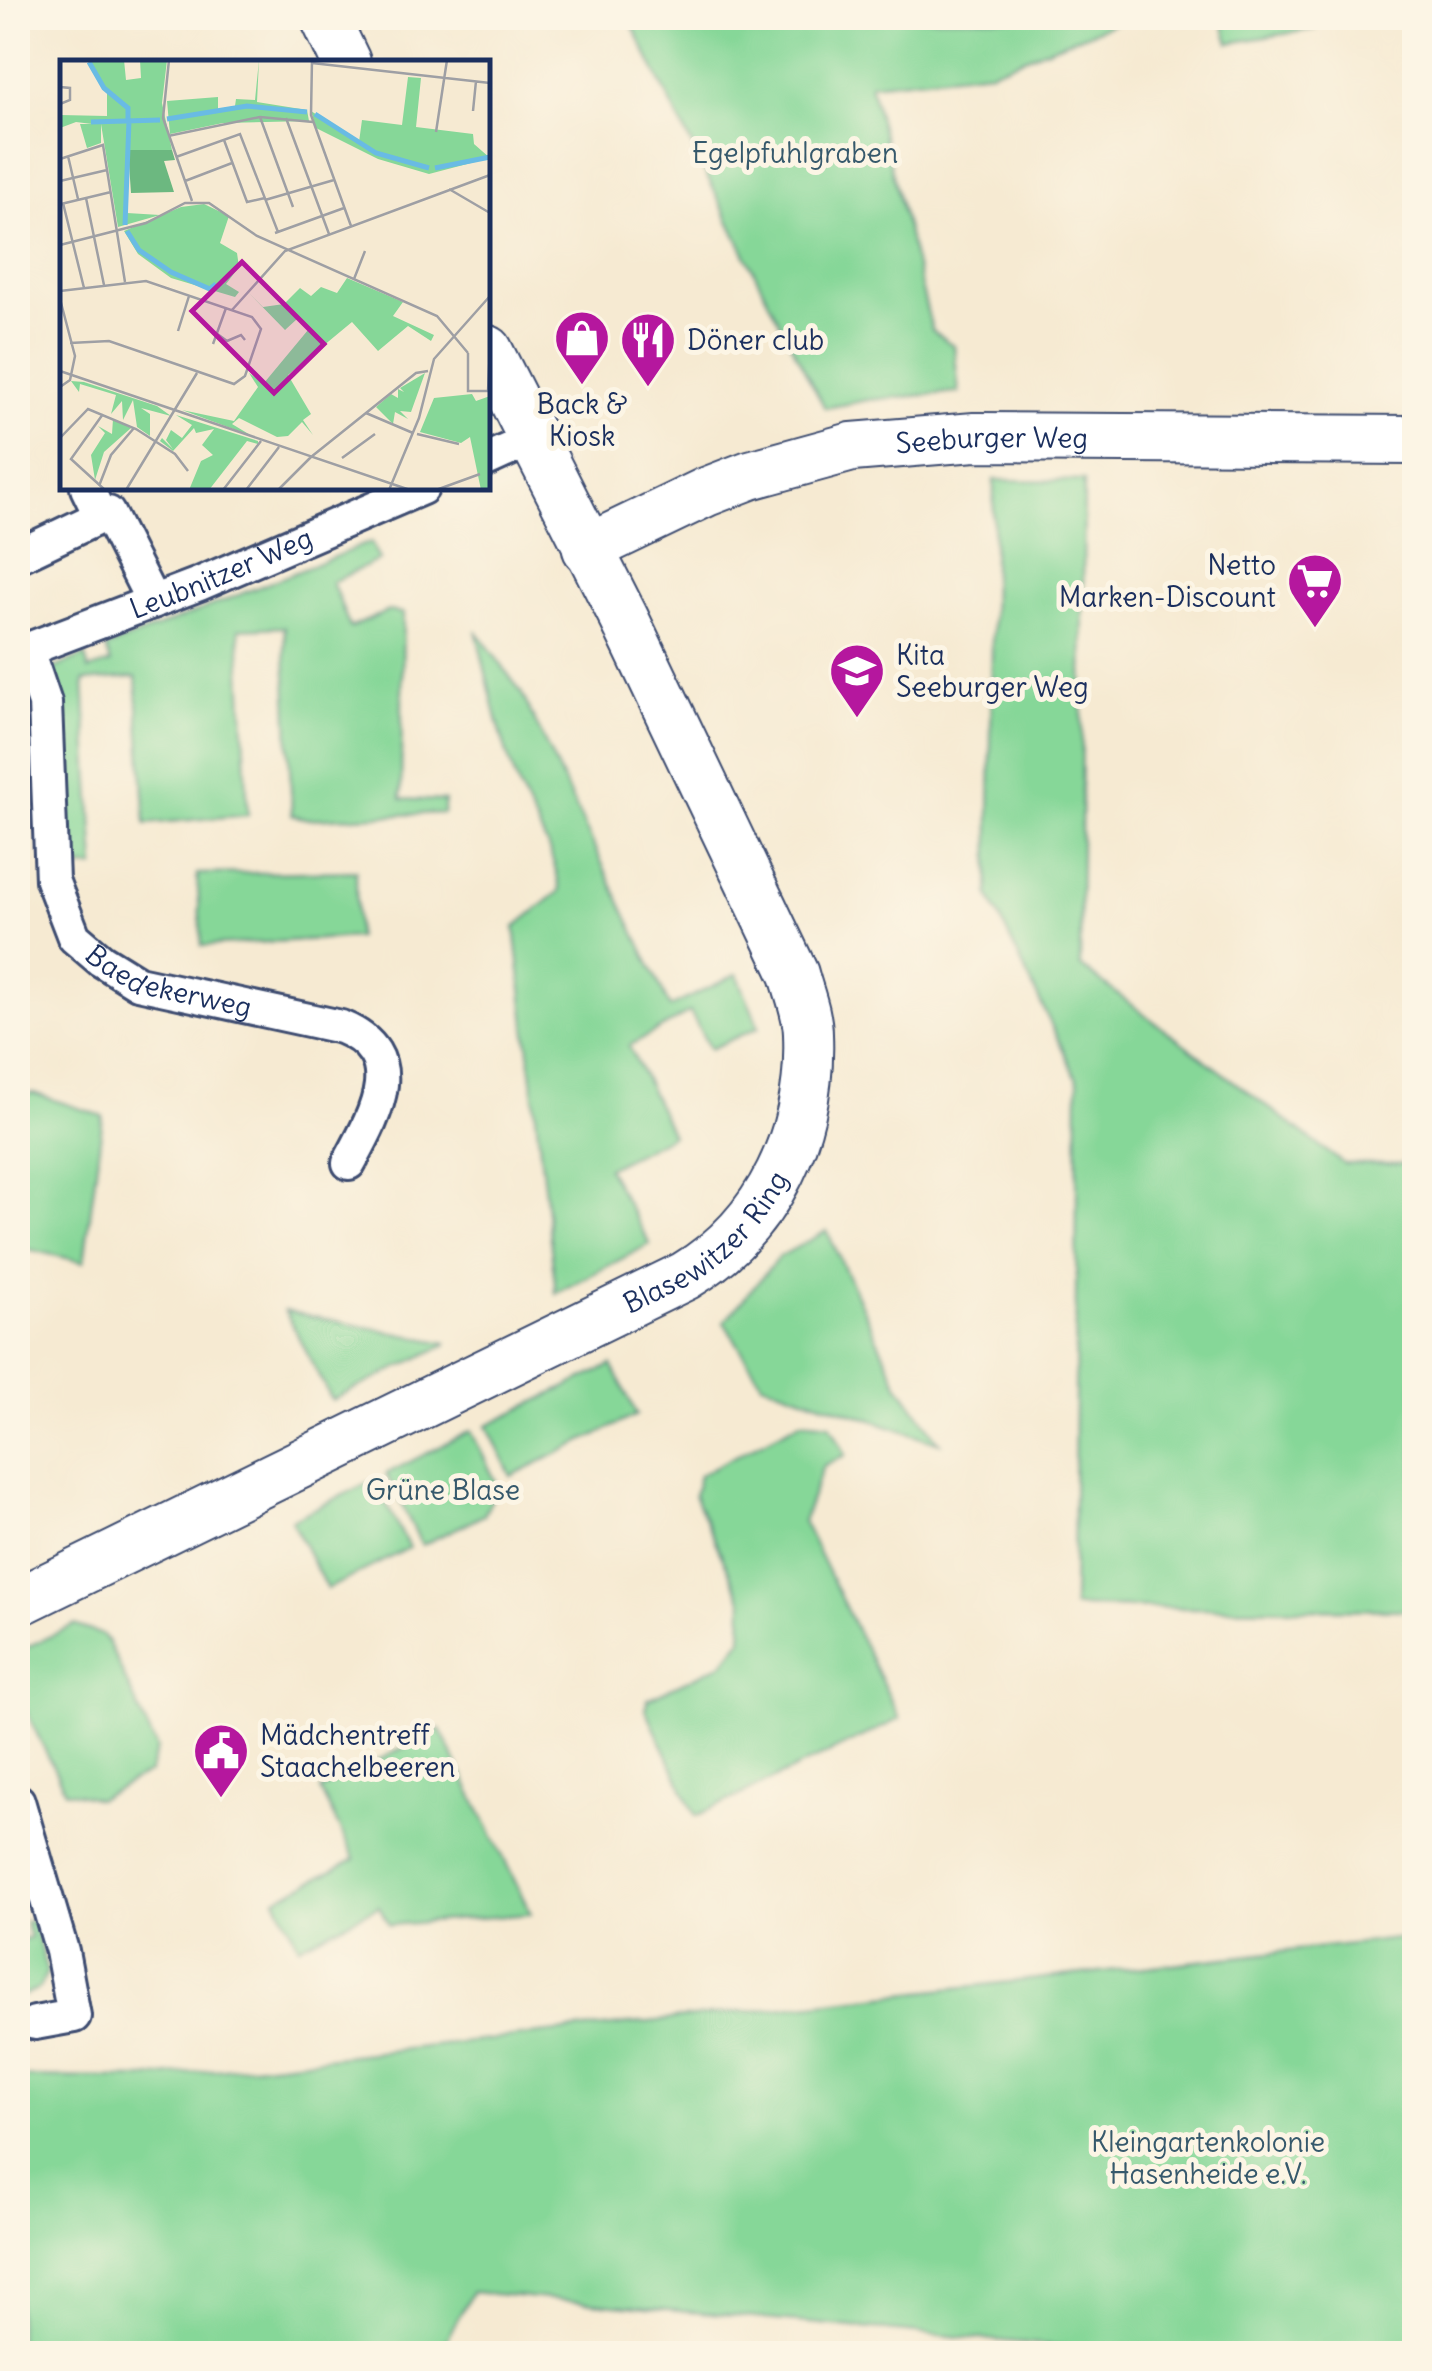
<svg xmlns="http://www.w3.org/2000/svg" width="1432" height="2371" viewBox="0 0 1432 2371" font-family="Delius,sans-serif">
	<style>
		.green { fill: #86d798; stroke: #50837b; stroke-width: 2.5 }
		.lines { fill: none; stroke-linecap: round; stroke-linejoin: round }
		.street-casing { stroke: #3c4b6f; stroke-width: 38 }
		.secondary-casing { stroke: #3c4b6f; stroke-width: 52 }
		.street { stroke: #fff; stroke-width: 32 }
		.secondary { stroke: #fff; stroke-width: 48 }
		.labels { text-anchor: middle; dominant-baseline: central; stroke-width: 10; stroke-linejoin: round; paint-order: stroke }
		.park-label { font-size: 28px; fill: #36596c; stroke: #fcf5e5 }
		.poi-label { font-size: 28px; fill: #1b2f5e; stroke: #fcf5e5; text-anchor: start }
		.street-label { font-size: 28px; fill: #1b2f5e; stroke: #fcf5e5 }
		.inset-river { fill: none; stroke: #69bbe4; stroke-width: 5 }
		.inset-road { fill: none; stroke: #9e9fa4; stroke-width: 2.5 }
		.view { fill: #b5179e; fill-opacity: 0.15; stroke: #b5179e; stroke-width: 5 }
		.inset-edge { fill: none; stroke: #1b2f5e; stroke-width: 5 }
	</style>
	<rect width="100%" height="100%" fill="#fcf5e5"/>
	<filter id="ink" filterUnits="userSpaceOnUse"><feTurbulence type="fractalNoise" baseFrequency=".01" numOctaves="2"/><feDisplacementMap in="SourceGraphic" scale="20" xChannelSelector="R" yChannelSelector="G"/><feConvolveMatrix kernelMatrix="1 2 1 2 8 2 1 2 1" color-interpolation-filters="sRGB"/></filter>
	<filter id="wash" filterUnits="userSpaceOnUse"><feTurbulence type="fractalNoise" baseFrequency=".0048" numOctaves="4" result="noise"/><feDisplacementMap in="SourceGraphic" scale="40" xChannelSelector="R" yChannelSelector="G"/><feGaussianBlur stdDeviation="2.25" result="paint"/><feColorMatrix in="noise" values="0 0 0 0 0 0 0 0 0 0 0 0 0 0 0 0 0 1.4 0 .05"/><feComposite in="paint" operator="in"/></filter>
	<g filter="url(#wash)">
		<rect width="100%" height="100%" fill="#f6ead2"/>
		<g class="green">
			<polygon points="629,18 1127,18 991,71 870,84 932,330 954,346 959,392 868,400 825,408 782,328"/>
			<polygon points="1221,18 1313,18 1315,29 1229,43"/>
			<polygon points="994,480 1084,481 1080,966 1344,1164 1411,1164 1411,1217 1414,1218 1414,2353 1135,2353 472,2292 439,2353 18,2353 18,2077 144,2078 1406,1938 1408,1610 1073,1607 1078,1081 989,895"/>
			<polygon points="371,542 379,560 332,582 350,628 388,611 403,613 401,799 445,801 443,813 308,819 292,815 284,627 239,629 248,815 146,824 136,677 84,681 95,867 67,868 48,671 86,655 88,670 111,663 106,648"/>
			<path d="M 476,630 L 521,692 L 670,1007 L 737,974 L 759,1027 L 710,1049 L 690,1012 L 629,1046 L 672,1135 L 607,1168 L 650,1244 L 556,1293 L 515,927 L 560,891 C 553,844 533,823 517,782 C 498,733 488,681 476,630 Z"/>
			<polygon points="356,871 357,937 202,946 197,874"/>
			<polygon points="33,1093 103,1116 84,1262 18,1247 18,1096"/>
			<polygon points="827,1231 898,1384 940,1443 762,1383 724,1322 779,1257"/>
			<polygon points="285,1311 446,1343 445,1345 332,1400"/>
			<polygon points="612,1365 637,1415 511,1476 487,1425"/>
			<polygon points="802,1421 830,1424 846,1455 823,1466 803,1521 900,1719 696,1816 645,1708 648,1699 722,1664 742,1639 743,1602 694,1495 699,1475"/>
			<polygon points="471,1431 498,1486 484,1515 422,1545 386,1474"/>
			<polygon points="374,1480 409,1548 327,1589 291,1520"/>
			<polygon points="74,1625 103,1635 108,1642 157,1749 149,1773 98,1799 65,1791 18,1695 20,1650"/>
			<polygon points="440,1729 531,1914 389,1925 379,1906 299,1946 276,1899 355,1859 320,1790"/>
			<polygon points="33,1920 47,1972 39,1988 20,1997 18,1983 23,1981 18,1981 18,1923 23,1941 30,1938 25,1922"/>
		</g>
	</g>
	<g filter="url(#ink)">
		<g class="lines">
			<g class="street-casing">
				<g id="street">
					<polyline points="488,459 532,439"/>
					<polyline points="87,488 101,517"/>
					<polyline points="18,556 108,513 153,602"/>
					<path id="s1" d="M 27,650 L 45,703 L 52,880 L 74,937 L 101,960 L 138,983 L 341,1027 C 410,1055 375,1115 349,1163"/>
					<path id="s2" d="M 18,653 L 199,584 L 422,488"/>
					<polyline points="18,1801 62,1951 74,2016 35,2023"/>
				</g>
			</g>
			<g class="secondary-casing">
				<g id="secondary">
					<polyline points="325,18 346,62"/>
					<path id="s3" d="M 587,549 L 706,492 L 750,475 L 852,447 L 975,437 L 1414,440"/>
					<path id="s4" d="M 18,1602 L 685,1276 C 770,1225 812,1132 808,1034 C 808,1015 799,993 794,974 L 624,618 L 488,350"/>
				</g>
			</g>
			<use href="#street" class="street"/>
			<use href="#secondary" class="secondary"/>
		</g>
	</g>
	<defs>
		<g id="shop-pin" transform="scale(2.875)"><path d="M0 17L-7.5 6A9.5 9.5 0 1 1 7.5 6Z" fill="#b5179e" stroke="#fcf5e5"/><path d="M-5-2.5h2.3a2.7 3.5 0 0 1 5.4 0H5L5.5 6h-11ZM-1.5-2.5h3a1.5 2.3 0 0 0-3 0Z" fill="#fff"/></g>
		<g id="restaurant-pin" transform="scale(2.875)"><path d="M0 17L-7.5 6A9.5 9.5 0 1 1 7.5 6Z" fill="#b5179e" stroke="#fcf5e5"/><path d="M-5-6h1v4h1v-4h1v4h1v-4h1v5L-1.5 .5V6h-2V.5L-5-1ZM5-6V6H3V1.5H1.5Q1.5-4 5-6Z" fill="#fff"/></g>
		<g id="supermarket-pin" transform="scale(2.875)"><path d="M0 17L-7.5 6A9.5 9.5 0 1 1 7.5 6Z" fill="#b5179e" stroke="#fcf5e5"/><path d="M-6-5.5h2.5l.6 2H6L4.5 2H-2.5L-4.4-4H-6ZM-1.5 3.2a1.3 1.3 0 1 0 .1 0ZM3 3.2a1.3 1.3 0 1 0 .1 0Z" fill="#fff"/></g>
		<g id="school-pin" transform="scale(2.875)"><path d="M0 17L-7.5 6A9.5 9.5 0 1 1 7.5 6Z" fill="#b5179e" stroke="#fcf5e5"/><path d="M0-5L7-2L0 1L-7-2ZM-4 1L0 2.5L4 1V4Q0 6-4 4Z" fill="#fff"/></g>
		<g id="civic-pin" transform="scale(2.875)"><path d="M0 17L-7.5 6A9.5 9.5 0 1 1 7.5 6Z" fill="#b5179e" stroke="#fcf5e5"/><path d="M-.6-6.5H3V-4.5H.6V-3L4-1V1h2V6H-6V1h2V-1L-.6-3ZM-1.2 2.5V6h2.4V2.5Z" fill="#fff"/></g>
	</defs>
	<g fill-rule="evenodd">
		<use href="#shop-pin" x="582" y="338"/>
		<use href="#restaurant-pin" x="648" y="340"/>
		<use href="#supermarket-pin" x="1315" y="581"/>
		<use href="#school-pin" x="857" y="671"/>
		<use href="#civic-pin" x="221" y="1751"/>
	</g>
	<g class="labels">
		<g class="park-label">
			<text x="795" y="153">Egelpfuhlgraben</text>
			<text x="443" y="1490">Grüne Blase</text>
			<text x="1208" y="2142">Kleingartenkolonie<tspan x="1208" dy="32">Hasenheide e.V.</tspan></text>
		</g>
		<g class="poi-label">
			<text x="687" y="340">Döner club</text>
			<text x="582" y="404" text-anchor="middle">Back &amp;<tspan x="582" dy="32">Kiosk</tspan></text>
			<text x="1276" y="565" text-anchor="end">Netto<tspan x="1276" dy="32">Marken-Discount</tspan></text>
			<text x="896" y="655">Kita<tspan x="896" dy="32">Seeburger Weg</tspan></text>
			<text x="260" y="1735">Mädchentreff<tspan x="260" dy="32">Staachelbeeren</tspan></text>
		</g>
		<g class="street-label">
			<text stroke="none"><textPath href="#s3" startOffset="425">Seeburger Weg</textPath></text>
			<text stroke="none"><textPath href="#s2" startOffset="218">Leubnitzer Weg</textPath></text>
			<text stroke="none"><textPath href="#s1" startOffset="402">Baedekerweg</textPath></text>
			<text stroke="none"><textPath href="#s4" startOffset="780">Blasewitzer Ring</textPath></text>
		</g>
	</g>
	<g transform="translate(60 60)">
		<rect width="430" height="430" fill="#f6ead2"/>
		<path d="M 64,0 L 66,20 L 81,18 L 80,0 L 107,0 L 102,43 L 112,90 L 68,91 L 67,153 L 100,155 L 58,167 L 41,64 L 41,83 L 27,88 L 20,64 L 32,64 L 16,62 L 0,68 L 0,55 L 47,56 L 47,33 L 28,1 ZM 199,0 L 197,42 L 247,50 L 249,61 L 163,63 L 110,74 L 107,41 L 158,37 L 158,49 L 175,46 L 176,39 L 195,40 ZM 348,17 L 361,18 L 356,67 L 413,74 L 414,84 L 430,98 L 369,114 L 318,99 L 256,68 L 251,51 L 299,82 L 302,60 L 342,65 ZM 144,144 L 169,156 L 160,183 L 177,193 L 179,207 L 166,224 L 179,232 L 175,237 L 111,218 L 78,194 L 64,171 L 121,147 ZM 287,218 L 343,242 L 333,256 L 374,275 L 371,281 L 348,266 L 318,291 L 292,262 L 228,315 L 251,354 L 243,360 L 253,375 L 242,362 L 228,376 L 217,377 L 179,358 L 172,364 L 192,376 L 122,350 L 174,361 L 198,327 L 189,313 L 204,323 L 248,270 L 237,259 L 225,270 L 187,231 L 203,247 L 224,244 L 240,228 L 251,236 L 261,227 L 277,233 ZM 365,313 L 351,352 L 340,351 L 348,359 L 335,352 L 333,364 L 316,347 L 331,334 L 338,338 L 338,329 L 344,332 L 340,328 ZM 11,321 L 24,322 L 97,346 L 111,356 L 81,348 L 90,354 L 90,376 L 77,367 L 73,340 L 63,360 L 62,341 L 51,354 L 56,335 L 20,324 L 19,332 ZM 412,334 L 416,341 L 430,336 L 430,430 L 421,430 L 410,377 L 401,383 L 360,372 L 374,338 ZM 116,355 L 198,381 L 198,384 L 187,381 L 149,430 L 129,430 L 141,401 L 153,395 L 142,385 L 154,369 L 136,373 L 134,368 L 113,391 L 100,381 L 102,378 L 113,389 L 106,380 L 111,370 L 122,378 L 132,365 ZM 53,359 L 71,368 L 44,392 L 35,420 L 31,395 L 45,373 L 38,366 L 52,374 Z" fill="#86d798"/>
		<path d="M 68,90 L 112,90 L 115,100 L 104,101 L 114,132 L 71,133 Z" fill="#6cb880"/>
		<path class="inset-river" d="M 29,2 L 44,28 L 68,48 L 68,59M 255,54 L 316,93 L 369,108M 107,59 L 187,46 L 247,52M 31,62 L 100,60M 375,108 L 430,97M 65,165 L 69,61M 67,171 L 79,190 L 111,212 L 150,229 L 156,224"/>
		<path class="inset-road" d="M 109,0 L 103,58 L 132,141M 252,0 L 251,55 L 291,166M 252,3 L 430,23M 0,27 L 10,28 L 10,40 L 0,44M 413,51 L 416,21M 200,57 L 233,147M 226,58 L 269,174M 376,72 L 387,0M 108,76 L 200,57 L 253,62M 164,80 L 187,142 L 205,138M 8,96 L 18,139M 116,97 L 180,74 L 218,172M 0,99 L 43,85 L 65,222M 0,121 L 47,110M 125,121 L 172,103M 389,129 L 430,153M 26,138 L 44,225M 205,140 L 274,120M 3,143 L 24,228M 1,144 L 51,132M 215,173 L 284,148M 0,185 L 86,163 L 125,143 L 149,143 L 197,176 L 377,256 L 408,293M 294,219 L 305,191M 0,231 L 86,221 L 192,257 L 201,269 L 185,316 L 174,324 L 49,281 L 10,283M 0,239 L 15,296 L 10,320 L 0,327M 172,250 L 225,191 L 430,115M 118,271 L 129,236M 156,273 L 167,281 L 181,275 L 185,280M 153,284 L 166,248M 408,293 L 408,331 L 430,331M 0,311 L 350,430M 428,331 L 430,287M 306,353 L 353,373M 43,354 L 11,399 L 45,430M 357,374 L 399,384M 0,378 L 28,349 L 76,369 L 115,394 L 128,411M 251,397 L 356,313 L 368,311M 282,398 L 315,374M 39,426 L 51,395 L 74,368M 66,430 L 137,313M 163,430 L 201,381M 186,430 L 219,387M 218,430 L 251,397M 329,430 L 359,358 L 374,299 L 430,236M 376,430 L 420,414"/>
		<path class="view" d="M 182,202 L 264,284 L 214,333 L 132,251 Z"/>
		<rect width="430" height="430" class="inset-edge"/>
	</g>
	<rect width="1432" height="2371" fill="none" stroke="#fcf5e5" stroke-width="60"/>
</svg>
